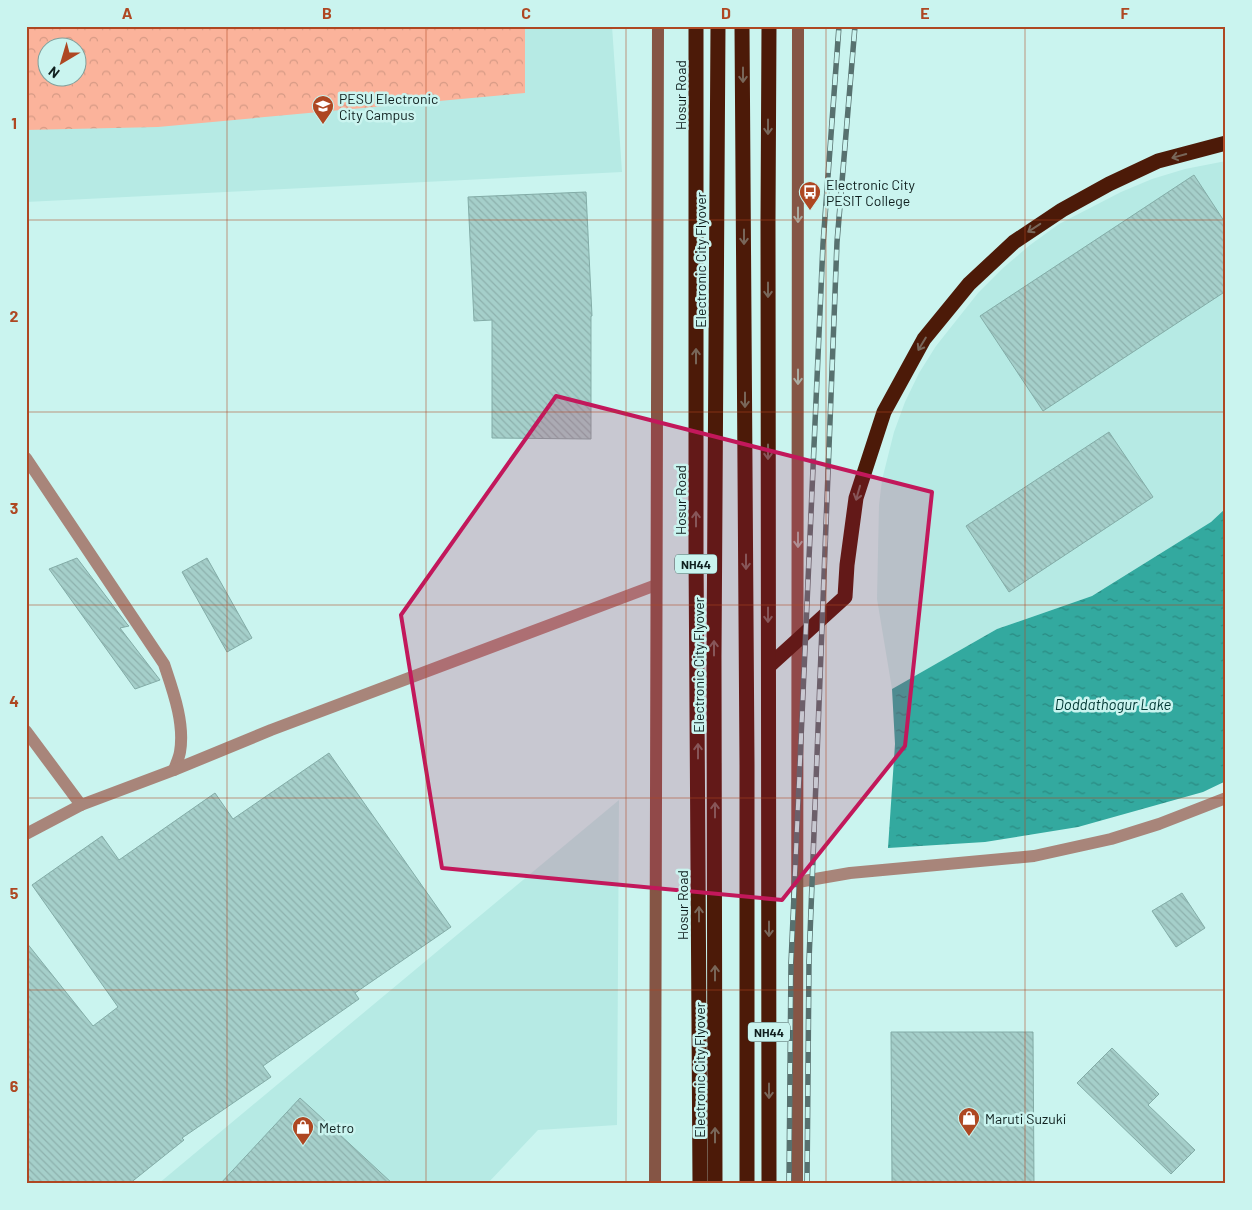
<svg xmlns="http://www.w3.org/2000/svg" width="1252" height="1210" viewBox="0 0 1252 1210" font-family="Barlow,sans-serif">
	<style>
		.built { fill: #b6eae4; fill-rule: evenodd }
		.park { fill: url(#park-crowns); fill-rule: evenodd }
		.water { fill: url(#water-ripples) }
		.building { fill: url(#building-back-hatch); stroke: #83aca7 }
		.lines { fill: none; stroke-linecap: round; stroke-linejoin: round }
		.street { stroke: #a8857a; stroke-width: 12 }
		.secondary { stroke: #855545; stroke-width: 12 }
		.highway { stroke: #4c1a08; stroke-width: 15 }
		.rail-casing { stroke: #57716f; stroke-width: 5.5 }
		.rail { stroke: #caf4ef; stroke-width: 4; stroke-dasharray: 11; stroke-linecap: butt }
		.oneway { stroke: #786659 }
		.oneway2 { stroke: #abaca2 }
		.marked { fill: #c2185b; fill-opacity: 0.2; stroke: #c2185b; stroke-width: 4; stroke-linejoin: round }
		.grid { fill: none; stroke: #ae4722; stroke-width: 1; stroke-opacity: 0.55 }
		.labels { text-anchor: middle; dominant-baseline: central; stroke-width: 5; stroke-linejoin: round; paint-order: stroke }
		.shield { fill: #caf4ef; stroke: #475f5d; stroke-width: 1 }
		.shield-label { font-size: 12px; font-weight: bold; fill: #0f1f1e }
		.street-label { font-size: 14px; fill: #0f1f1e; stroke: #caf4ef }
		.poi-label { font-size: 14px; fill: #0f1f1e; stroke: #caf4ef; text-anchor: start }
		.water-label { font-size: 15px; font-style: italic; fill: #003632; stroke: #caf4ef }
		.neatline { fill: none; stroke: #ae4722; stroke-width: 2 }
		.grid-label { font-size: 16px; text-anchor: middle; font-weight: bold; fill: #ae4722 }
	</style>
	<defs>
		<pattern id="park-crowns" width="20" height="18" patternUnits="userSpaceOnUse" patternTransform="scale(1.25)"><rect width="20" height="18" fill="#fbb39b"/><path d="M2 6a3 3 0 1 1 6 0M12 15a3 3 0 1 1 6 0" fill="none" stroke="#d69a85"/></pattern>
		<pattern id="water-ripples" width="26" height="14" patternUnits="userSpaceOnUse" patternTransform="scale(1.25)"><rect width="26" height="14" fill="#33a99f"/><path d="M2 4q2-2 4 0t4 0M15 11q2-2 4 0t4 0" fill="none" stroke="#2a8981"/></pattern>
		<pattern id="building-back-hatch" width="6" height="6" patternUnits="userSpaceOnUse" patternTransform="scale(1.25)"><rect width="6" height="6" fill="#a5cfca"/><path d="M-1 5l2 2M0 0l6 6M5-1l2 2" fill="none" stroke="#8db1ad"/></pattern>
	</defs>
	<rect width="100%" height="100%" fill="#caf4ef"/>
	<g class="built">
		<path d="M 26,26 L 612,26 L 622,172 L 26,202 ZM 48,48 L 78,48 L 78,78 L 48,78 Z"/>
		<polygon points="1226,161 1226,508 1211,522 1092,596 997,629 892,689 877,599 879,505 882,480 894,432 905,402 919,373 936,346 978,293 1003,268 1030,245 1059,224 1121,192 1152,179 1185,169"/>
		<polygon points="619,800 617,1125 538,1130 487,1184 158,1184"/>
	</g>
	<path class="park" d="M 26,26 L 525,26 L 525,93 L 158,127 L 26,130 ZM 48,48 L 78,48 L 78,78 L 48,78 Z"/>
	<polygon class="water" points="1226,508 1226,781 1203,792 1078,827 985,842 888,848 895,744 892,689 997,629 1092,596 1211,522"/>
	<g class="building">
		<polygon points="1194,175 1226,224 1226,291 1043,411 980,316"/>
		<polygon points="586,192 592,316 591,316 591,439 492,438 492,320 474,321 468,197"/>
		<polygon points="1109,432 1153,497 1009,592 966,526"/>
		<polygon points="77,558 127,624 129,626 120,628 160,680 135,689 49,569"/>
		<polygon points="207,558 252,638 227,652 182,572"/>
		<polygon points="329,753 451,927 355,993 359,999 263,1066 271,1077 182,1138 184,1140 129,1184 26,1184 26,942 93,1026 118,1007 32,885 102,836 119,860 215,793 233,819"/>
		<polygon points="1182,893 1205,928 1176,947 1152,911"/>
		<polygon points="891,1032 1033,1032 1034,1184 892,1184"/>
		<polygon points="1112,1048 1159,1094 1148,1105 1195,1150 1171,1174 1077,1083"/>
		<polygon points="300,1098 311,1108 393,1184 220,1184"/>
	</g>
	<g class="lines">
		<g class="street">
			<path d="M 26,458 L 164,664 C 173,691 185,723 180,752 C 179,758 176,764 174,770"/>
			<polyline points="26,731 81,805"/>
			<polyline points="26,834 81,805 174,770 271,730 656,585"/>
			<polyline points="798,882 850,873 1034,856 1111,839 1159,824 1226,798"/>
		</g>
		<g class="secondary">
			<polyline points="655,1184 658,26"/>
			<polyline points="797,1184 798,26"/>
		</g>
		<g class="highway">
			<polyline points="696,26 696,551 700,1184"/>
			<polyline points="742,26 747,765 747,1184"/>
			<polyline points="769,666 845,597 847,565 856,498 884,412 924,339 969,284 1014,242 1062,210 1109,184 1158,161 1226,143"/>
			<polyline points="715,1184 714,657 718,26"/>
			<polyline points="769,1184 768,220 769,26"/>
		</g>
		<g class="rail-casing">
			<g id="rail">
				<polyline points="789,1184 791,963 823,244 839,26"/>
				<polyline points="807,1184 809,961 837,242 855,26"/>
			</g>
		</g>
		<use href="#rail" class="rail"/>
	</g>
	<defs><path id="oneway-shaft" d="M-6 0H5M1.5-3L5.5 0L1.5 3" fill="none" stroke-width="1.6" stroke-linecap="round" stroke-linejoin="round" transform="scale(1.25)"/></defs>
	<g class="oneway">
		<use href="#oneway-shaft" transform="translate(743 75) rotate(90)"/>
		<use href="#oneway-shaft" transform="translate(768 127) rotate(90)"/>
		<use href="#oneway-shaft" transform="translate(1179 156) rotate(165)"/>
		<use href="#oneway-shaft" transform="translate(1034 228) rotate(147)"/>
		<use href="#oneway-shaft" transform="translate(744 237) rotate(90)"/>
		<use href="#oneway-shaft" transform="translate(768 290) rotate(90)"/>
		<use href="#oneway-shaft" transform="translate(922 344) rotate(121)"/>
		<use href="#oneway-shaft" transform="translate(696 356) rotate(-90)"/>
		<use href="#oneway-shaft" transform="translate(745 400) rotate(90)"/>
		<use href="#oneway-shaft" transform="translate(768 452) rotate(90)"/>
		<use href="#oneway-shaft" transform="translate(858 493) rotate(106)"/>
		<use href="#oneway-shaft" transform="translate(696 519) rotate(-90)"/>
		<use href="#oneway-shaft" transform="translate(746 562) rotate(90)"/>
		<use href="#oneway-shaft" transform="translate(768 615) rotate(90)"/>
		<use href="#oneway-shaft" transform="translate(714 648) rotate(-90)"/>
		<use href="#oneway-shaft" transform="translate(698 751) rotate(-90)"/>
		<use href="#oneway-shaft" transform="translate(715 810) rotate(-90)"/>
		<use href="#oneway-shaft" transform="translate(699 914) rotate(-90)"/>
		<use href="#oneway-shaft" transform="translate(769 929) rotate(90)"/>
		<use href="#oneway-shaft" transform="translate(715 973) rotate(-90)"/>
		<use href="#oneway-shaft" transform="translate(769 1091) rotate(90)"/>
		<use href="#oneway-shaft" transform="translate(715 1135) rotate(-90)"/>
	</g>
	<g class="oneway2">
		<use href="#oneway-shaft" transform="translate(798 215) rotate(90)"/>
		<use href="#oneway-shaft" transform="translate(798 377) rotate(90)"/>
		<use href="#oneway-shaft" transform="translate(798 540) rotate(90)"/>
	</g>
	<path class="marked" d="M 556,396 L 932,492 L 905,746 L 782,900 L 442,868 L 401,615 Z"/>
	<path class="grid" d="M 227,26 L 227,1184M 426,26 L 426,1184M 626,26 L 626,1184M 826,26 L 826,1184M 1025,26 L 1025,1184M 26,220 L 1226,220M 26,412 L 1226,412M 26,605 L 1226,605M 26,798 L 1226,798M 26,990 L 1226,990"/>
	<defs>
		<g id="university-pin" transform="scale(1.125)"><path d="M0 17L-7.5 6A9.5 9.5 0 1 1 7.5 6Z" fill="#ae4722" stroke="#caf4ef"/><path d="M0-5L7-2L0 1L-7-2ZM-4 1L0 2.5L4 1V4Q0 6-4 4Z" fill="#fff"/></g>
		<g id="bus-pin" transform="scale(1.125)"><path d="M0 17L-7.5 6A9.5 9.5 0 1 1 7.5 6Z" fill="#ae4722" stroke="#caf4ef"/><path d="M-5-6H5V4H4V6H2V4H-2V6H-4V4H-5ZM-3.5-4V0h7V-4ZM-3.5 1.2v1.5H-2V1.2ZM2 1.2v1.5H3.5V1.2Z" fill="#fff"/></g>
		<g id="shop-pin" transform="scale(1.125)"><path d="M0 17L-7.5 6A9.5 9.5 0 1 1 7.5 6Z" fill="#ae4722" stroke="#caf4ef"/><path d="M-5-2.5h2.3a2.7 3.5 0 0 1 5.4 0H5L5.5 6h-11ZM-1.5-2.5h3a1.5 2.3 0 0 0-3 0Z" fill="#fff"/></g>
	</defs>
	<g fill-rule="evenodd">
		<use href="#university-pin" x="323" y="106"/>
		<use href="#bus-pin" x="810" y="192"/>
		<use href="#shop-pin" x="969" y="1118"/>
		<use href="#shop-pin" x="303" y="1127"/>
	</g>
	<g class="labels">
		<g class="shield">
			<rect x="675" y="554.5" width="42" height="19" rx="4"/>
			<rect x="748" y="1022.5" width="42" height="19" rx="4"/>
		</g>
		<g class="shield-label">
			<text x="696" y="564">NH44</text>
			<text x="769" y="1032">NH44</text>
		</g>
		<g class="street-label">
			<text transform="translate(680 95) rotate(-90)">Hosur Road</text>
			<text transform="translate(700 260) rotate(-90)">Electronic City Flyover</text>
			<text transform="translate(680 500) rotate(-90)">Hosur Road</text>
			<text transform="translate(698 665) rotate(-90)">Electronic City Flyover</text>
			<text transform="translate(682 905) rotate(-90)">Hosur Road</text>
			<text transform="translate(699 1070) rotate(-90)">Electronic City Flyover</text>
		</g>
		<g class="poi-label">
			<text x="339" y="98">PESU Electronic<tspan x="339" dy="16">City Campus</tspan></text>
			<text x="826" y="184">Electronic City<tspan x="826" dy="16">PESIT College</tspan></text>
			<text x="985" y="1118">Maruti Suzuki</text>
			<text x="319" y="1127">Metro</text>
		</g>
		<g class="water-label">
			<text x="1113" y="704">Doddathogur Lake</text>
		</g>
	</g>
	<rect width="1252" height="1210" fill="none" stroke="#caf4ef" stroke-width="55"/>
	<g transform="translate(62 62) rotate(218)"><circle r="24" fill="#caf4ef" stroke="#7f9f9b"/>
	<path d="M0-4L9 19L0 12L-9 19Z" fill="#ae4722"/>
	<text y="-8" font-size="14" font-weight="bold" text-anchor="middle" fill="#0f1f1e">N</text>
	</g>
	<rect x="28" y="28" width="1196" height="1154" class="neatline"/>
	<g class="grid-label">
		<text x="127" y="19">A</text>
		<text x="327" y="19">B</text>
		<text x="526" y="19">C</text>
		<text x="726" y="19">D</text>
		<text x="925" y="19">E</text>
		<text x="1125" y="19">F</text>
		<text x="14" y="129">1</text>
		<text x="14" y="322">2</text>
		<text x="14" y="514">3</text>
		<text x="14" y="707">4</text>
		<text x="14" y="899">5</text>
		<text x="14" y="1092">6</text>
	</g>
</svg>
